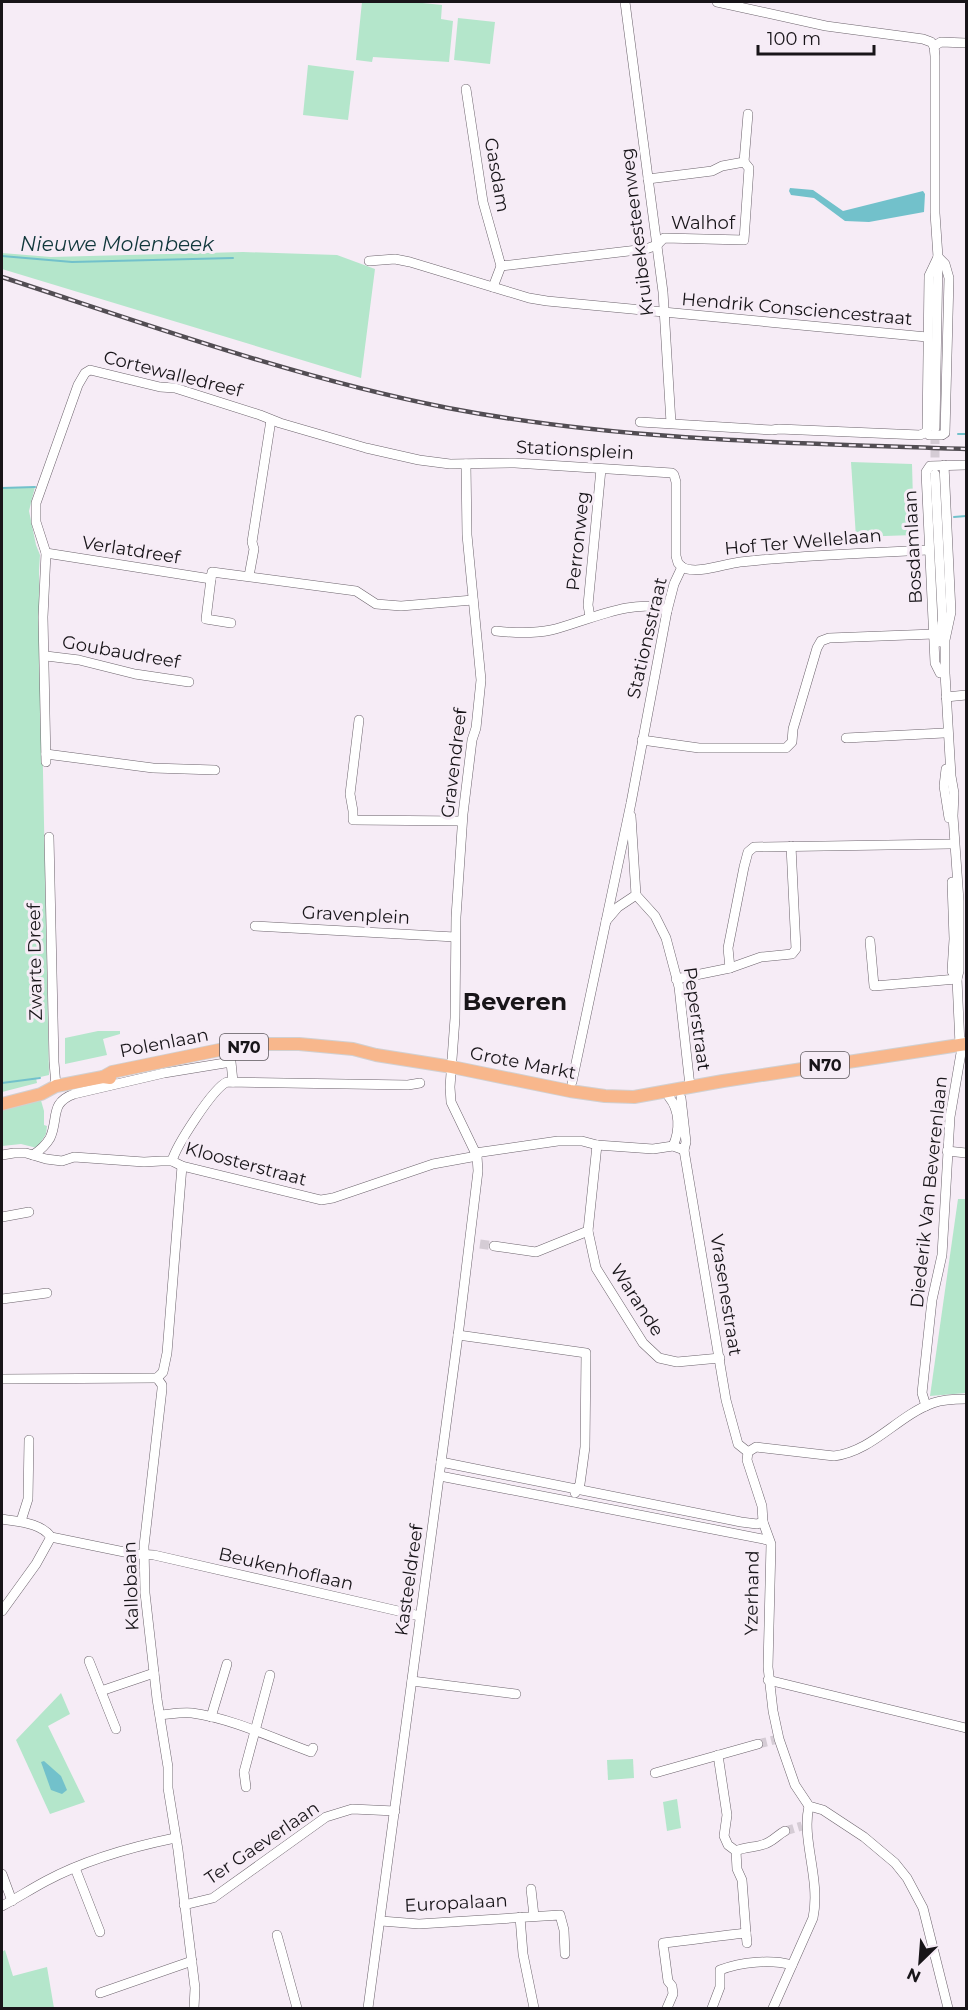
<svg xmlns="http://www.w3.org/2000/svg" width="968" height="2010" viewBox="0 0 968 2010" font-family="Montserrat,sans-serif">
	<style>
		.green { fill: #b4e6cb }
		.water { fill: #72c1cb }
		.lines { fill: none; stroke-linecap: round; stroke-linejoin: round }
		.stream { stroke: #72c1cb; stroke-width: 2 }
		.minor-tunnel { stroke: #d5ccd5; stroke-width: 9; stroke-dasharray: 9 4.5; stroke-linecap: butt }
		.minor-casing { stroke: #6c636c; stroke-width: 10 }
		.major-casing { stroke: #d1d0d1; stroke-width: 14 }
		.minor { stroke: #fff; stroke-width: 9 }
		.major { stroke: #f8b78c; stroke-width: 12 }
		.rail-casing { stroke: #524d53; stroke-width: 4.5 }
		.rail { stroke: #f6ecf6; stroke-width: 2; stroke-dasharray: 7; stroke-linecap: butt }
		.labels { text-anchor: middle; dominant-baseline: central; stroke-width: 6; stroke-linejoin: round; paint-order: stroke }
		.shield { fill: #f6ecf6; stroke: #5b565b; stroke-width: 1.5 }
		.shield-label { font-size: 16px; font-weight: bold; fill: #181519 }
		.street-label { font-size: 18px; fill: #181519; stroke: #f6ecf6 }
		.water-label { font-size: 20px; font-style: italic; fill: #10373b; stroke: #f6ecf6 }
		.district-label { font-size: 24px; font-weight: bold; fill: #181519; stroke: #f6ecf6 }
	</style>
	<rect width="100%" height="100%" fill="#f6ecf6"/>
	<g class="green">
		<polygon points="362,2 413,2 442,5 441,19 453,21 449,62 373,57 372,62 356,60"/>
		<polygon points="458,18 495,22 490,64 454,60"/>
		<polygon points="308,65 354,71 348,120 303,115"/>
		<polygon points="243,252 337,255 375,269 361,378 2,269 2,253 51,257"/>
		<polygon points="851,462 912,464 914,535 856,537"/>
		<polygon points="35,487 29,511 36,545 40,555 39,570 49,1075 36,1078 37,1083 2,1092 2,488"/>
		<polygon points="98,1031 120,1031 120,1034 103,1039 107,1055 65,1064 65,1038"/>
		<polygon points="40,1097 44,1111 44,1125 47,1126 46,1134 37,1148 21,1144 2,1146 2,1106"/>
		<polygon points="958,1199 966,1199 966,1393 930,1396"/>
		<polygon points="61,1693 70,1714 48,1726 85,1802 50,1814 16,1740"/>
		<polygon points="633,1759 634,1778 608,1780 607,1760"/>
		<polygon points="677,1799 681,1828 667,1831 663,1802"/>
		<polygon points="5,1950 13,1976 47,1967 54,2008 2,2008 2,1952"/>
	</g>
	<g class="water">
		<polygon points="790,188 813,190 843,211 923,191 925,194 924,212 869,222 845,221 814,198 791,195 789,191"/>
		<polygon points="44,1761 61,1776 67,1790 62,1794 51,1790 41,1762"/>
	</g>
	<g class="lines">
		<g class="stream">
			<polyline points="2,256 72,262 233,258"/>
			<polyline points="958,434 966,434"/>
			<polyline points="2,488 35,487"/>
			<polyline points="954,517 966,516"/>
			<polyline points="2,1083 40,1078"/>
		</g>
		<g class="minor-tunnel">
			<polyline points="935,471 935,428"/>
			<polyline points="480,1244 494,1246"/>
			<polyline points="758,1744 774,1740"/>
			<polyline points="785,1831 802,1826"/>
		</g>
		<g class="minor-casing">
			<g id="minor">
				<polyline points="625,2 663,292 671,423"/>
				<polyline points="717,2 826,26 923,39 931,42 934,46"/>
				<polyline points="934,46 935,56 935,213 938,257 935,428"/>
				<polyline points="934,46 941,42 966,43"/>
				<polyline points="466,89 483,202 501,266 646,249 657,245 664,238 744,240 749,168 744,162"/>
				<polyline points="648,179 712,171 722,166 744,162 748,114"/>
				<polygon points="938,257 945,264 949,278 945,433 942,435 929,435 927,432 929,276"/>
				<polyline points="369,261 395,259 410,262 529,298 547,301 927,337"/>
				<polyline points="493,287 501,266"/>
				<polyline points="640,422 772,430 779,429 920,435 927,432"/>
				<polyline points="944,465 951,612 945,640 945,673 951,776 954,793 953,816 959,901 959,971 957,979 960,1045"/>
				<polyline points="935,474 943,629"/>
				<polyline points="46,553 211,579 212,572 356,591 376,604 401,606 473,600"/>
				<path d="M 682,567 C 696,575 724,564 740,562 C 803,555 865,553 928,550"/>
				<polyline points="249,576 254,549 252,542 271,420"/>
				<polyline points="211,579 206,619 231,623"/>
				<polyline points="590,617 588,605 601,469"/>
				<path d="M 496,631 C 515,633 532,634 551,630 C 582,623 638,595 667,611"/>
				<polyline points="939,642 942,623"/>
				<polyline points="46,656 79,660 135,674 189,682"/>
				<polyline points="940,673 935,663 926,472 930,466 966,465"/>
				<polyline points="946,697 966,695"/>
				<polyline points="359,720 350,794 353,811 353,820 462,821"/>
				<polyline points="846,738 944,733"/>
				<polyline points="642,740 699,748 786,748 792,742 793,729 817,648 821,641 829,638 934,634"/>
				<polyline points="46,754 153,768 215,770"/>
				<polyline points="46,762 43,617 46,553 36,522 36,503 78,385 85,373 90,370 160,387 175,388 260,415 280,423 366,448 419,460 450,464 515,463 672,473 674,475 676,482 676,556 678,563 682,567"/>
				<polyline points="946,769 944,786 949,818"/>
				<polyline points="49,837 54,1062 56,1086"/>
				<polyline points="952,882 954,939 952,971 957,979"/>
				<polyline points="636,895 655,916 666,938 679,987 690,1086"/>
				<polyline points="606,921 618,907 636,895 631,816"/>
				<polyline points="255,926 455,937"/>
				<polyline points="870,941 874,986 957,979"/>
				<polyline points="730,968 728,948 744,867 748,852 754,847 950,844"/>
				<polyline points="676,979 730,968 761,957 792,954 796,949 791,846"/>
				<polyline points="572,1082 631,803 667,611 674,584 682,567"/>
				<path d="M 669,1097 C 680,1110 680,1131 673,1146"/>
				<polyline points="681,1098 686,1142 684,1150 726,1400 738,1444 748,1452"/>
				<polyline points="597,1145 588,1231 596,1268 643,1343 659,1358 677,1362 720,1358"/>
				<polyline points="947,1151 966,1153"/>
				<polyline points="475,1153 558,1141 582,1141 597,1145 653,1149 673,1146 684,1150"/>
				<polyline points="2,1155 14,1153 26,1153 46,1159 62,1161 74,1157 144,1162 161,1161 172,1161 182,1166 321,1200 333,1198 433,1164 477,1156"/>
				<path d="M 33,1155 C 39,1151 46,1145 50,1138 C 59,1119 49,1103 74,1094 L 164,1073 L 231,1062 L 233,1082"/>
				<path d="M 172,1161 C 176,1146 213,1088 227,1082 L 408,1085 L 420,1083"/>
				<polyline points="2,1217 29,1212"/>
				<polyline points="494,1246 536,1252 588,1231"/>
				<polyline points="2,1299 47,1293"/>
				<polyline points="458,1335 586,1353 585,1447 580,1484 575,1493"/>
				<polyline points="157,1378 162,1385 162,1389 144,1546 145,1593 157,1699 168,1767 168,1788 178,1850 195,1988 194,2008"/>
				<polyline points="157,1378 163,1372 167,1353 182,1166"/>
				<polyline points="2,1379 157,1378"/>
				<polyline points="926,1406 922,1393 932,1300 942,1255 950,1117 961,1053"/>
				<polyline points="748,1452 747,1460 762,1506 763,1522 771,1544 768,1667 773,1711 779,1739 795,1785 809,1806 823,1810 864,1837 895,1863 907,1878 923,1908 948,2008"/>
				<path d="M 748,1452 L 756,1447 L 834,1456 C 873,1451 897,1416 933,1403 C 944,1399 956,1399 966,1399"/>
				<polyline points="441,1462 741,1522 757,1524 763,1522"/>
				<polyline points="440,1476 768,1540"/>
				<path d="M 2,1519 C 18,1522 40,1522 51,1537 L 134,1554 L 154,1555 L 420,1616"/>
				<polyline points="21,1521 28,1499 29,1440"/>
				<polyline points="2,1611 36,1564 51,1537"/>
				<polyline points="89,1661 116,1729"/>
				<polyline points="768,1680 966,1728"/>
				<polyline points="412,1681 516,1694"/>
				<polyline points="101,1691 154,1673"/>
				<path d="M 160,1715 C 171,1714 182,1712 192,1713 C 234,1719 272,1738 311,1752 L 313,1748"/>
				<polyline points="211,1717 227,1664"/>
				<polyline points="718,1755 727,1815 724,1836 728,1845 736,1851 737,1869 742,1880 746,1933"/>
				<polyline points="655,1773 758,1744"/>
				<polyline points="246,1787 244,1772 270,1675"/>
				<path d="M 736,1851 C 746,1846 760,1848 769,1842 C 775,1839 779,1834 785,1831"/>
				<polyline points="75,1868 100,1932"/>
				<polyline points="2,1874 12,1901"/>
				<polyline points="531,1889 534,1916"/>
				<polyline points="184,1905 213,1898 326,1817 352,1809 395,1811"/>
				<path d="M 2,1906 C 17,1898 31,1889 46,1881 C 87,1859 131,1847 175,1838"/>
				<polyline points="520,1917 523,1954 534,2008"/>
				<polyline points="381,1921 419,1924 560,1915 564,1930 565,1954"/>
				<polyline points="277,1935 297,2008"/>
				<polyline points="100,1993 192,1961"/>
				<polyline points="368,2008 459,1328 478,1171 477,1156 451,1102 450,1087 455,1018 456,917 463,814 472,740 476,728 481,680 467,535 466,464"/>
				<path d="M 667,2008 L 673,1994 L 672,1986 L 668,1981 L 663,1943 C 691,1940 718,1936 746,1933 L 747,1943"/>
				<path d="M 712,2008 L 720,1987 L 720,1970 C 741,1962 771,1959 792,1965"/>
				<path d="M 773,2008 L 813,1918 C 821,1879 801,1840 809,1806"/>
			</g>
		</g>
		<g class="major-casing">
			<g id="major">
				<polyline points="103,1077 112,1072 219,1050 260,1044 299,1044 353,1049 376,1055 452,1067 570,1091 605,1096 634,1097 723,1081 966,1044"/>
				<polyline points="2,1104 41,1094 56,1086 103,1077 110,1078"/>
			</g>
		</g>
		<use href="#minor" class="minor"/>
		<use href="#major" class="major"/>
		<g class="rail-casing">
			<path id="rail" d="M 2,277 C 149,325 296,378 448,408 C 619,441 794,443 966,449"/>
		</g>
		<use href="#rail" class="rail"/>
	</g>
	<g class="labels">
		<g class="shield">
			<rect x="220" y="1034" width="48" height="26" rx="4.5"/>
			<rect x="801" y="1052" width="48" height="26" rx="4.5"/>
		</g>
		<g class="shield-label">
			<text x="244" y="1047">N70</text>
			<text x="825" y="1065">N70</text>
		</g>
		<g class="street-label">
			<text transform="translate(497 175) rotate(80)">Gasdam</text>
			<text x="703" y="223">Walhof</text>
			<text transform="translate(637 232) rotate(-97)">Kruibekesteenweg</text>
			<text transform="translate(797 309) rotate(5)">Hendrik Consciencestraat</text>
			<text transform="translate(173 374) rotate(14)">Cortewalledreef</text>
			<text transform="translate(575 450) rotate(3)">Stationsplein</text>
			<text transform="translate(578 541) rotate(-84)">Perronweg</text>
			<text transform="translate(803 542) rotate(-5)">Hof Ter Wellelaan</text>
			<text transform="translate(913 547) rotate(-93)">Bosdamlaan</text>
			<text transform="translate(131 550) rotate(9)">Verlatdreef</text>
			<text transform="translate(647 638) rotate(-77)">Stationsstraat</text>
			<text transform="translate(121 652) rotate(10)">Goubaudreef</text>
			<text transform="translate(454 763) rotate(-83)">Gravendreef</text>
			<text transform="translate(356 915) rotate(3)">Gravenplein</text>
			<text transform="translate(35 962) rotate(-91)">Zwarte Dreef</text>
			<text transform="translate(697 1019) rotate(82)">Peperstraat</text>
			<text transform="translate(164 1043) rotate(-11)">Polenlaan</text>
			<text transform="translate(523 1063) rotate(11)">Grote Markt</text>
			<text transform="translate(246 1164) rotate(15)">Kloosterstraat</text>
			<text transform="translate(929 1192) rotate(-84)">Diederik Van Beverenlaan</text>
			<text transform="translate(726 1295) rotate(81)">Vrasenestraat</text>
			<text transform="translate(637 1300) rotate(57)">Warande</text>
			<text transform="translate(286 1569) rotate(13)">Beukenhoflaan</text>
			<text transform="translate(409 1580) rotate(-82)">Kasteeldreef</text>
			<text transform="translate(131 1586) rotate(-92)">Kallobaan</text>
			<text transform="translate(752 1593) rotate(-89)">Yzerhand</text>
			<text transform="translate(262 1843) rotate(-34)">Ter Gaeverlaan</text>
			<text transform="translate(456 1903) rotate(-3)">Europalaan</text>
		</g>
		<g class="water-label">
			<text x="117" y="244">Nieuwe Molenbeek</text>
		</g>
		<g class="district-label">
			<text x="515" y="1001">Beveren</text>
		</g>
	</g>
	<rect width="968" height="2010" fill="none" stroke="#181519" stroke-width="6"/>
	<g transform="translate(920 1962) rotate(205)" stroke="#f6ecf6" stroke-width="4.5" paint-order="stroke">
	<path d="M0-4.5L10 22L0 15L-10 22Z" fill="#181519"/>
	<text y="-9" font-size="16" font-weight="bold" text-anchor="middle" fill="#181519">N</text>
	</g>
	<path d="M758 45v9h116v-9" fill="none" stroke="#181519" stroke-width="3"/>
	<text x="767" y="45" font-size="18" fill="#181519" stroke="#f6ecf6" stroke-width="4.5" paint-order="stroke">100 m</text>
</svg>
